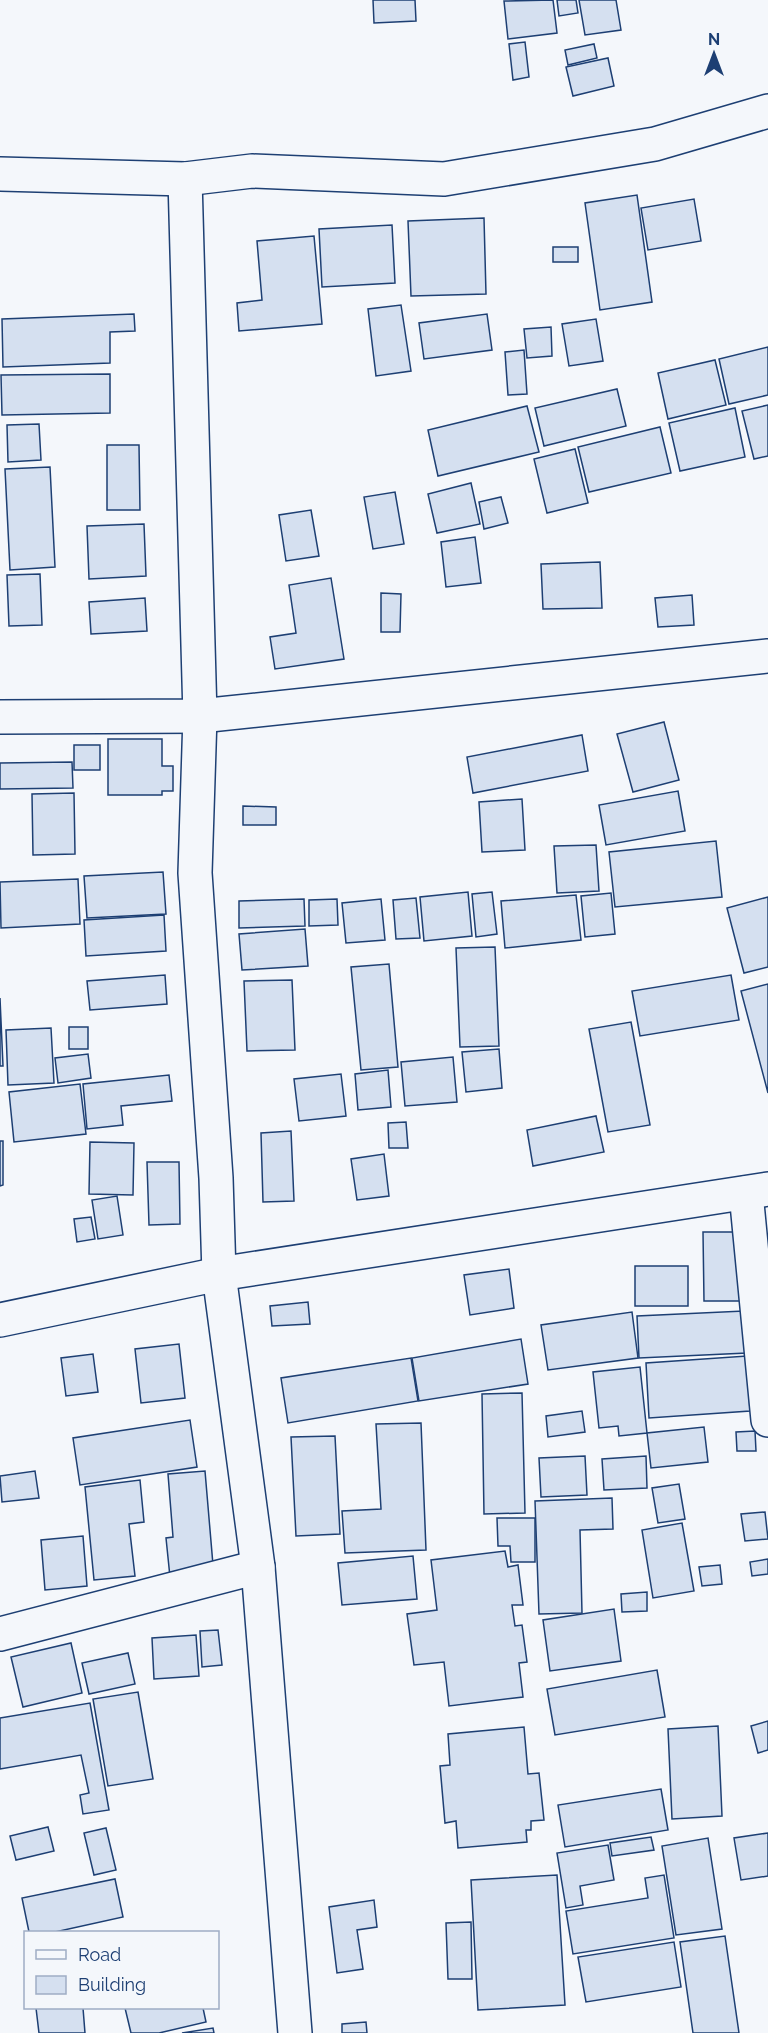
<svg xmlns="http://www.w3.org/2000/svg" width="768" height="2033" viewBox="0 0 768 2033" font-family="Raleway,sans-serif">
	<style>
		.building { fill: #d5e0f0; stroke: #1d3f73; stroke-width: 1.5 }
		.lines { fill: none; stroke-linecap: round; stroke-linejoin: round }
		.minor-casing { stroke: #1d3f73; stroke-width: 36 }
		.minor { stroke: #f4f7fb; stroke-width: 33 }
	</style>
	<rect width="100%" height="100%" fill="#f4f7fb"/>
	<g class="building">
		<polygon points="373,0 415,0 416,21 374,23"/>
		<polygon points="553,0 557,33 508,39 504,1"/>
		<polygon points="557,0 576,0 578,13 559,16"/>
		<polygon points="579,0 616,0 621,30 585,35"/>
		<polygon points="525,42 529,77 513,80 509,44"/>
		<polygon points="594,44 597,58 568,65 565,50"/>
		<polygon points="608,58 614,86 573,96 566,67"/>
		<polygon points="637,195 652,302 600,310 585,203"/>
		<polygon points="694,199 701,241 648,250 641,208"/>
		<polygon points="484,218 486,294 411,296 408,221"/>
		<polygon points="392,225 395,283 322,287 319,229"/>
		<polygon points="314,236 322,324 239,331 237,303 262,300 257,241"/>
		<rect x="553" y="247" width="25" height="15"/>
		<polygon points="401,305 411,371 376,376 368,309"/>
		<polygon points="134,314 135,331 110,332 110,363 3,367 2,319"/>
		<polygon points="487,314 492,350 424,359 419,323"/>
		<polygon points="596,319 603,361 569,366 562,324"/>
		<polygon points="551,327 552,356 527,358 524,329"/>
		<polygon points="768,347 768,395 729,404 719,359"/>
		<polygon points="524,350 527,394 508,395 505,352"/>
		<polygon points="715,360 726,405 668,419 658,373"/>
		<polygon points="110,374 110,413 2,415 1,375"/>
		<polygon points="617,389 626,426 544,446 535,408"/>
		<polygon points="768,405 768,456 754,459 742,411"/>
		<polygon points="527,406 539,452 438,476 428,430"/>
		<polygon points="735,408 745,457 680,471 669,423"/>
		<polygon points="39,424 41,460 8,462 7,425"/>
		<polygon points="660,427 671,473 589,492 578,447"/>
		<polygon points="107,445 139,445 140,510 107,510"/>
		<polygon points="575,449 588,503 547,513 534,459"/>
		<polygon points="50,467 55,567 10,570 5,469"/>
		<polygon points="471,483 480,524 437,533 428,494"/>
		<polygon points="395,492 404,544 373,549 364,497"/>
		<polygon points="501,497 508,523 484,529 479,502"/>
		<polygon points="311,510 319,556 286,561 279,515"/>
		<polygon points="144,524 146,576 89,579 87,526"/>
		<polygon points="475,537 481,583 446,587 441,542"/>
		<polygon points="600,562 602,608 543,609 541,564"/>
		<polygon points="40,574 42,625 9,626 7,575"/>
		<polygon points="331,578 344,659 275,669 270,637 296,633 289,585"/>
		<polygon points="381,593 401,594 400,632 381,632"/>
		<polygon points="692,595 694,625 658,627 655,598"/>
		<polygon points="145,598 147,631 91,634 89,602"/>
		<polygon points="664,722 679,780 633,792 617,734"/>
		<polygon points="582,735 588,771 473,793 467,757"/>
		<polygon points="108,739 162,739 162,766 173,766 173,791 162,791 162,795 108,795"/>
		<rect x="74" y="745" width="26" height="25"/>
		<polygon points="72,762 73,788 0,789 0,763"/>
		<polygon points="678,791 685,831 606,845 599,805"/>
		<polygon points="74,793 75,854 33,855 32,794"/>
		<polygon points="522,799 525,850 482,852 479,802"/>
		<polygon points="243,806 276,807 276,825 243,825"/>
		<polygon points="716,841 722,897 615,907 609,852"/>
		<polygon points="596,845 599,891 557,893 554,846"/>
		<polygon points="163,872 166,914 87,918 84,876"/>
		<polygon points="78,879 80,924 1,928 0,882"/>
		<polygon points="468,892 472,936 424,941 420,897"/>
		<polygon points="492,892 497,934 476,937 472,894"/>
		<polygon points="611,893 615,934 585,937 581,896"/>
		<polygon points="576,895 581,940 505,948 501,901"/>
		<polygon points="768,897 768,967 744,973 727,908"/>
		<polygon points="416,898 420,938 396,939 393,900"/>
		<polygon points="304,899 305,926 239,928 239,901"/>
		<polygon points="337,899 338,925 309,926 309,900"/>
		<polygon points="381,899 385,940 346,943 342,903"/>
		<polygon points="164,915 166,951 86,956 84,920"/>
		<polygon points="305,929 308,966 242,970 239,934"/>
		<polygon points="495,947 499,1046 460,1047 456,948"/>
		<polygon points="389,964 398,1067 361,1070 351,967"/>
		<polygon points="165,975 167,1004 90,1010 87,981"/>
		<polygon points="731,975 739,1020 640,1036 632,991"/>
		<polygon points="292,980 295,1050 247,1051 244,981"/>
		<polygon points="768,984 768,1093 741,991"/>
		<polygon points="0,998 3,1066 0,1066"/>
		<polygon points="631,1022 650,1125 608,1132 589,1029"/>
		<rect x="69" y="1027" width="19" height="22"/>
		<polygon points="51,1028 54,1083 8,1085 6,1030"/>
		<polygon points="499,1049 502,1088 466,1092 462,1052"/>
		<polygon points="88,1054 91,1078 58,1083 55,1058"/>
		<polygon points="453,1057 457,1102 405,1106 401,1062"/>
		<polygon points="388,1070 391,1107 358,1110 355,1074"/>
		<polygon points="341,1074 346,1116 299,1121 294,1079"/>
		<polygon points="169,1075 172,1101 121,1106 123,1125 87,1129 83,1084"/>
		<polygon points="80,1084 86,1134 14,1142 9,1092"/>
		<polygon points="596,1116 604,1152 533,1166 527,1130"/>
		<polygon points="406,1122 408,1148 389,1148 388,1123"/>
		<polygon points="291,1131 294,1201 263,1202 261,1133"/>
		<polygon points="0,1141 3,1141 3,1185 0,1186"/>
		<polygon points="90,1142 134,1143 133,1195 89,1194"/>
		<polygon points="384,1154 389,1196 357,1200 351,1159"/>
		<polygon points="147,1162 179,1162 180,1224 149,1225"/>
		<polygon points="117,1196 123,1235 98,1239 92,1200"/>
		<polygon points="91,1217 95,1239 77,1242 74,1219"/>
		<polygon points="703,1232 743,1232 744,1301 704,1301"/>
		<rect x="635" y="1266" width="53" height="40"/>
		<polygon points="509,1269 514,1308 470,1315 464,1275"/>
		<polygon points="308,1302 310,1324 272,1326 270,1306"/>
		<polygon points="744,1311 747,1353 639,1358 637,1316"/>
		<polygon points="632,1312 638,1358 548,1370 541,1325"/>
		<polygon points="521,1339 528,1384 419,1401 412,1358"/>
		<polygon points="179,1344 185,1398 141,1403 135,1349"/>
		<polygon points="93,1354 98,1392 66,1396 61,1358"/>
		<polygon points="747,1356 750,1411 649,1418 646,1363"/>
		<polygon points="411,1358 418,1401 288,1423 281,1378"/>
		<polygon points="640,1367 647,1433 619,1436 618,1426 599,1428 593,1372"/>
		<polygon points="522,1393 525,1513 484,1514 482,1394"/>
		<polygon points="582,1411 585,1432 548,1437 546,1416"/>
		<polygon points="190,1420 197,1467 80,1485 73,1438"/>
		<polygon points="421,1423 426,1550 345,1553 342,1511 381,1509 376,1424"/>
		<polygon points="704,1427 708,1462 651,1468 647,1433"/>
		<polygon points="755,1431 756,1451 737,1451 736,1432"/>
		<polygon points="335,1436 340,1534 296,1536 291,1437"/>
		<polygon points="585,1456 587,1495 541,1497 539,1458"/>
		<polygon points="646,1456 647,1488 604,1490 602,1459"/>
		<polygon points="35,1471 39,1498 2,1502 0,1476"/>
		<polygon points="205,1471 213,1565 170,1577 166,1538 173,1537 168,1474"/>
		<polygon points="140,1480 144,1522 129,1524 135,1576 94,1580 85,1487"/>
		<polygon points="679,1484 685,1519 658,1523 652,1488"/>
		<polygon points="612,1498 613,1529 580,1530 582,1613 539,1614 535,1501"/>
		<polygon points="765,1512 768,1539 745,1541 741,1514"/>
		<polygon points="497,1518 535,1518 535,1562 511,1562 510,1546 498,1546"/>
		<polygon points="682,1523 694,1591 653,1598 642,1530"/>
		<polygon points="83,1536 87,1586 45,1590 41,1540"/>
		<polygon points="505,1551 508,1567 518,1565 523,1605 512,1605 515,1626 522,1625 527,1662 519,1663 523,1697 449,1706 444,1662 414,1665 407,1614 437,1610 431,1560"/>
		<polygon points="413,1556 417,1599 342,1605 338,1563"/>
		<polygon points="768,1559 768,1574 752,1576 750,1562"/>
		<polygon points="720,1565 722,1584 702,1586 699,1567"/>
		<polygon points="647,1592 647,1611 622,1612 621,1594"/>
		<polygon points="614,1609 621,1661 550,1671 543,1620"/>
		<polygon points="218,1630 222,1665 202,1667 200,1631"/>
		<polygon points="196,1635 199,1676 154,1679 152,1638"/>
		<polygon points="71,1643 82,1693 23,1707 11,1657"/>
		<polygon points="128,1653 135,1684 89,1694 82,1663"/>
		<polygon points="657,1670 665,1717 555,1735 547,1689"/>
		<polygon points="138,1692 153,1779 108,1786 93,1699"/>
		<polygon points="90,1703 109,1810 83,1814 80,1795 89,1793 81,1755 0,1769 0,1718"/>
		<polygon points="768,1721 768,1750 758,1753 751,1726"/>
		<polygon points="718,1726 722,1816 672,1819 668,1729"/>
		<polygon points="524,1727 528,1774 539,1773 544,1820 531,1821 531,1830 526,1830 527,1842 458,1848 456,1821 445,1823 440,1766 450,1765 448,1734"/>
		<polygon points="661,1789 668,1830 565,1847 558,1805"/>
		<polygon points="48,1827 54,1851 16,1860 10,1836"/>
		<polygon points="106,1828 116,1870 94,1875 84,1833"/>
		<polygon points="768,1833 768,1876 741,1880 734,1838"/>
		<polygon points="651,1837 654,1850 612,1856 610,1843"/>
		<polygon points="708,1838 722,1929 676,1935 662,1846"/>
		<polygon points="608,1845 614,1880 580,1886 583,1905 566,1908 557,1853"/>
		<polygon points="557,1875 565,2005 478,2010 471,1880"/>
		<polygon points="664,1875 674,1938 573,1954 566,1911 648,1898 645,1878"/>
		<polygon points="115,1879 123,1917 55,1932 29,1932 22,1898"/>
		<polygon points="374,1900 377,1927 357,1930 363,1969 337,1973 329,1907"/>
		<polygon points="471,1922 472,1979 448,1979 446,1923"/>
		<polygon points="725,1936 739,2033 693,2033 680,1942"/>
		<polygon points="674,1942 681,1987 586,2002 578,1957"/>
		<polygon points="36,2008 83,2008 85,2033 39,2033"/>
		<polygon points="125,2008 203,2008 206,2022 159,2033 131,2033"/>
		<polygon points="366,2022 367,2033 342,2033 342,2024"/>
		<polygon points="213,2028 214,2033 182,2033"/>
	</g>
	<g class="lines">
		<g class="minor-casing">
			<g id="minor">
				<polyline points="0,174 185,179 252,171 444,179 655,144 768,111"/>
				<polyline points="185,179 200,716 195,873 216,1178 219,1274 258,1567 295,2033"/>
				<polyline points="0,717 200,716 768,656"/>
				<polyline points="746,1193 768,1420"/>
				<polyline points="0,1320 219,1274 768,1189"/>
				<polyline points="0,1634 258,1567"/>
			</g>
		</g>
		<use href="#minor" class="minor"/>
	</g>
	<rect x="24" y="1931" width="195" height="78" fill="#f4f7fb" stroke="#9eadc5" stroke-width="1.5"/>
	<rect x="36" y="1950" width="30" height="9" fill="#f4f7fb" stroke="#9eadc5" stroke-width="1.5"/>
	<text x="78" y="1961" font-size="18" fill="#1d3f73">Road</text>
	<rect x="36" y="1976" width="30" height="18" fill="#d5e0f0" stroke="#9eadc5" stroke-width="1.5"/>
	<text x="78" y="1991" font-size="18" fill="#1d3f73">Building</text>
	<g transform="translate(714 54)" stroke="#f4f7fb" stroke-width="4.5" paint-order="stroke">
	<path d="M0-4.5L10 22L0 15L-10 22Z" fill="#1d3f73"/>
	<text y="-9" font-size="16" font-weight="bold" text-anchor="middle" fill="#1d3f73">N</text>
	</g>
</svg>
